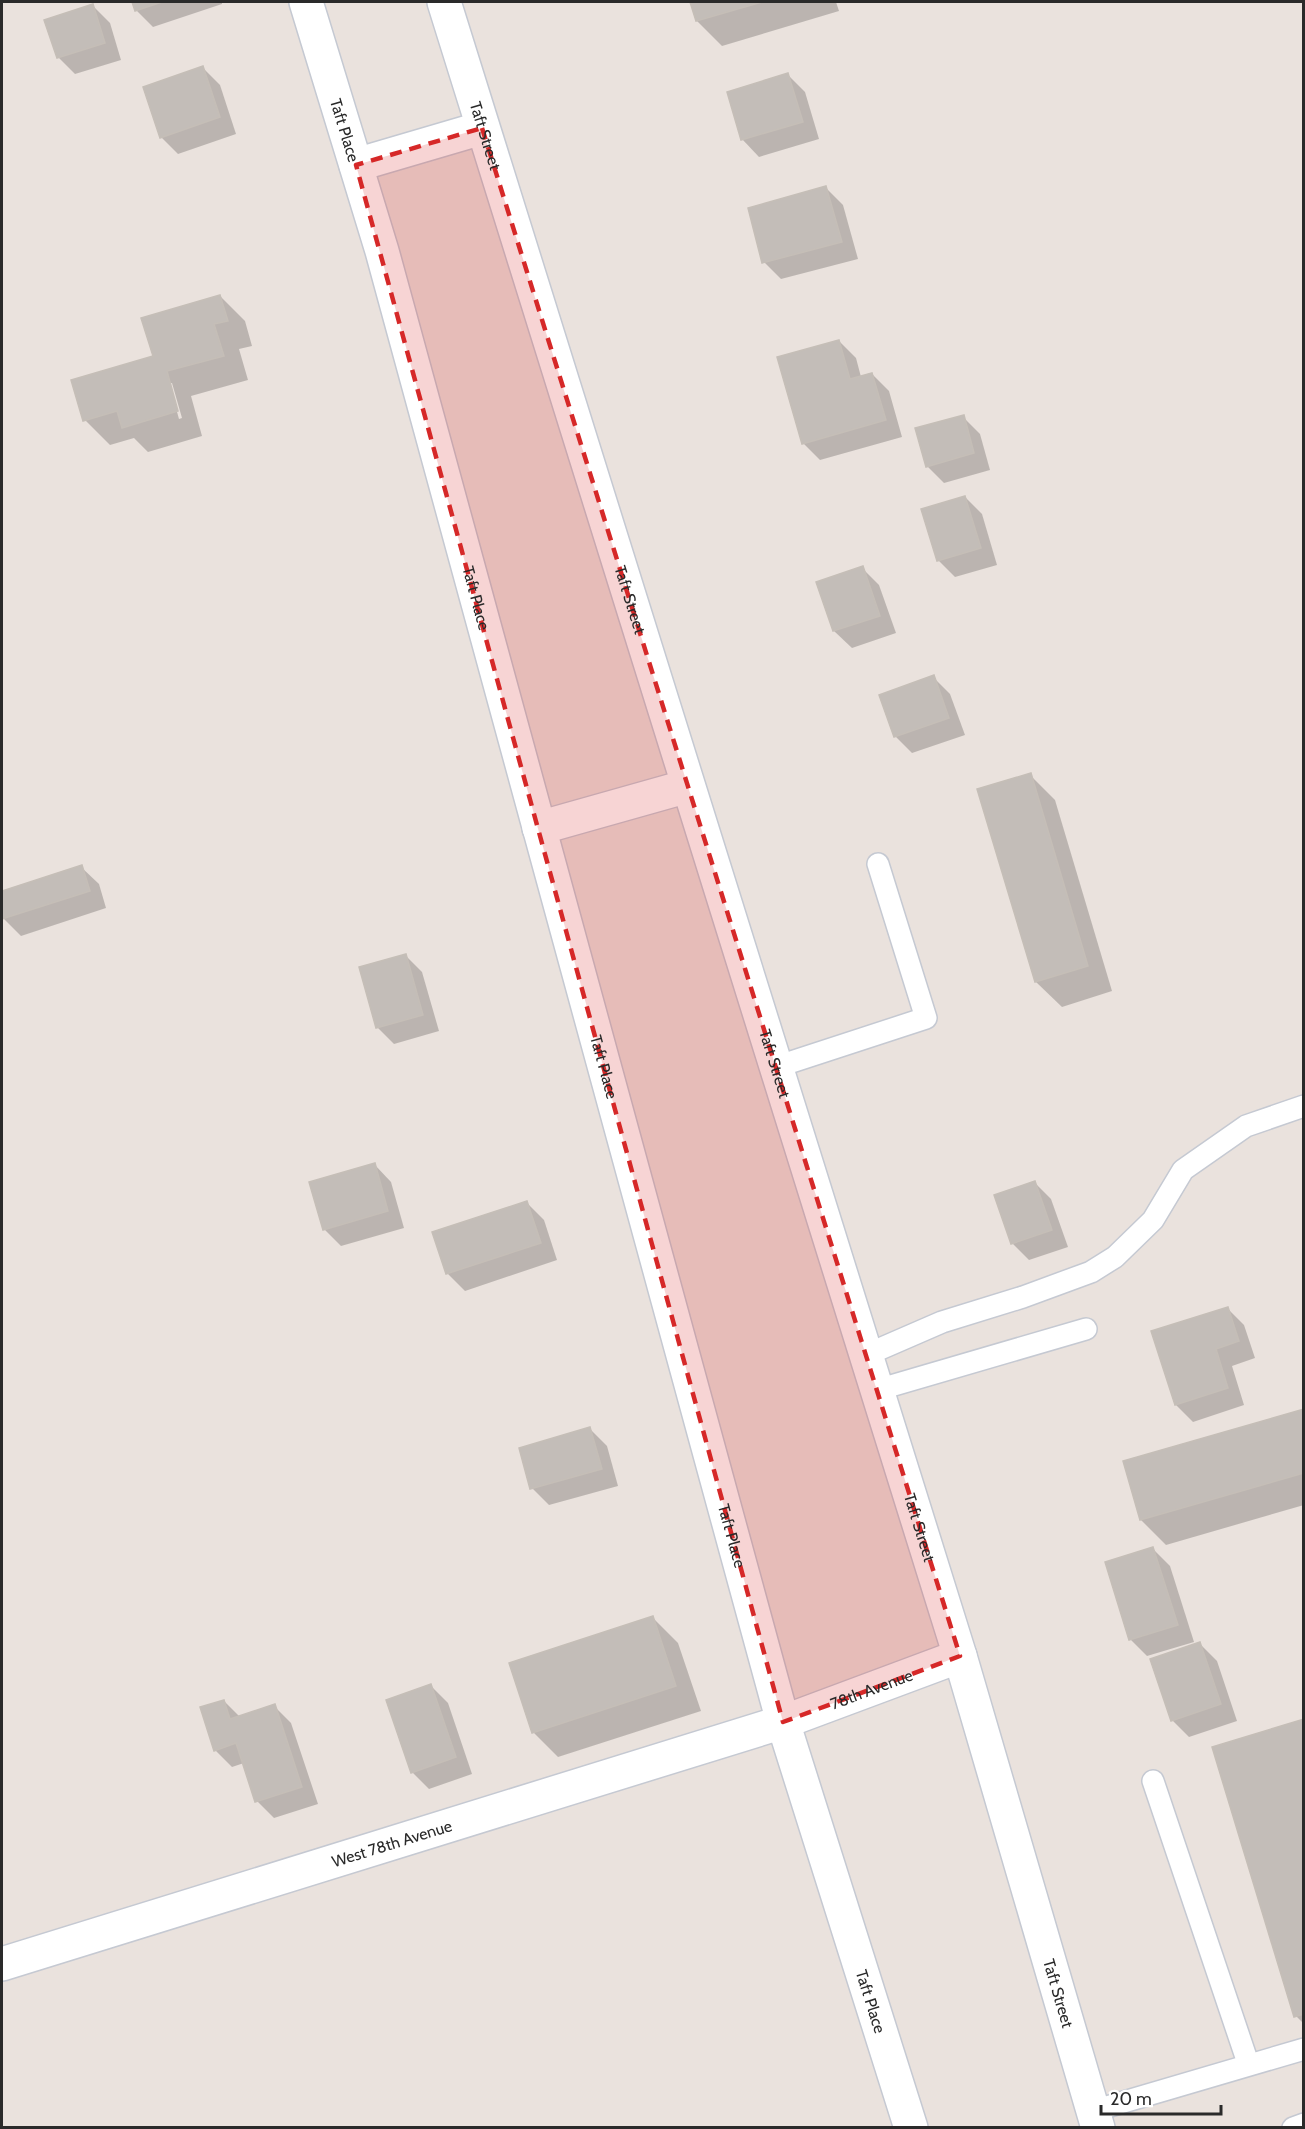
<svg xmlns="http://www.w3.org/2000/svg" width="1305" height="2129" viewBox="0 0 1305 2129" font-family="Cabin,sans-serif">
	<style>
		.shadow { fill: #0003; fill-rule: evenodd }
		.building { fill: #c3bdb8; stroke: #c5beb7; stroke-width: 1.5 }
		.lines { fill: none; stroke-linecap: round; stroke-linejoin: round }
		.service-casing { stroke: #c5c9d2; stroke-width: 24 }
		.minor-casing { stroke: #c5c9d2; stroke-width: 36 }
		.secondary-casing { stroke: #c5c9d2; stroke-width: 36 }
		.service { stroke: #fff; stroke-width: 21 }
		.minor { stroke: #fff; stroke-width: 33 }
		.secondary { stroke: #fff; stroke-width: 33 }
		.marked { fill: #d62828; fill-opacity: 0.2; stroke: #d62828; stroke-width: 4.5; stroke-dasharray: 12 8; stroke-linejoin: round }
		.labels { text-anchor: middle; dominant-baseline: central; stroke-width: 4.5; stroke-linejoin: round; paint-order: stroke }
		.street-label { font-size: 16px; fill: #2a2a2a; stroke: #fff }
	</style>
	<rect width="100%" height="100%" fill="#eae2dd"/>
	<g class="shadow">
		<polygon points="133,2 222,2 222,4 153,27 136,10"/>
		<polygon points="691,2 836,2 839,11 722,46 697,21"/>
		<polygon points="93,6 110,23 121,60 75,74 58,57"/>
		<polygon points="203,68 220,85 236,134 178,154 161,137"/>
		<polygon points="788,75 805,92 819,139 759,157 742,139"/>
		<polygon points="826,188 843,205 858,259 781,279 764,262"/>
		<path d="M 220,296 L 245,321 L 252,346 L 239,349 L 248,380 L 191,396 L 202,436 L 148,452 L 134,438 L 110,445 L 85,420 ZM 169,383 L 172,383 L 182,418 L 179,419 Z"/>
		<polygon points="839,341 856,358 861,377 872,374 889,391 902,437 820,460 803,443"/>
		<polygon points="963,417 980,434 990,470 944,483 927,466"/>
		<polygon points="965,497 982,514 997,565 955,577 938,560"/>
		<polygon points="862,568 879,585 896,633 852,648 834,631"/>
		<polygon points="933,677 950,694 965,735 912,753 895,736"/>
		<polygon points="1030,775 1055,800 1112,991 1062,1007 1036,982 979,790"/>
		<polygon points="81,867 99,884 106,908 21,936 4,919 2,893"/>
		<polygon points="405,955 422,972 439,1031 394,1044 377,1027"/>
		<polygon points="374,1164 391,1182 404,1228 341,1246 324,1229"/>
		<polygon points="1034,1182 1051,1199 1068,1247 1029,1260 1012,1243"/>
		<polygon points="527,1203 544,1220 557,1260 465,1291 448,1274 434,1233"/>
		<polygon points="1227,1308 1244,1325 1255,1358 1232,1366 1244,1405 1193,1422 1176,1405"/>
		<polygon points="1304,1411 1304,1505 1166,1545 1141,1520"/>
		<polygon points="590,1429 607,1446 618,1486 549,1505 532,1488"/>
		<polygon points="1153,1549 1170,1566 1194,1642 1147,1656 1130,1639"/>
		<polygon points="653,1618 678,1643 701,1711 558,1757 533,1732"/>
		<polygon points="1200,1644 1217,1661 1237,1721 1189,1737 1172,1720"/>
		<polygon points="431,1686 448,1703 472,1774 429,1789 412,1772"/>
		<polygon points="224,1701 240,1717 274,1706 291,1723 318,1804 274,1818 257,1801 244,1763 232,1767 215,1750"/>
		<polygon points="1304,1721 1304,2024 1296,2016"/>
	</g>
	<g class="building">
		<polygon points="132,2 162,2 135,11"/>
		<polygon points="690,2 762,2 696,21"/>
		<polygon points="93,4 105,43 57,58 44,20"/>
		<polygon points="203,66 220,117 160,138 143,87"/>
		<polygon points="788,73 803,122 741,140 727,92"/>
		<polygon points="826,186 842,242 762,263 748,208"/>
		<polygon points="220,295 228,321 214,324 224,356 167,371 178,411 122,428 117,411 83,421 71,380 153,356 141,318"/>
		<polygon points="839,340 850,379 872,373 886,420 802,444 777,357"/>
		<polygon points="964,415 974,453 926,467 915,428"/>
		<polygon points="965,496 981,548 937,561 921,509"/>
		<polygon points="863,566 880,616 833,631 816,582"/>
		<polygon points="934,675 949,718 894,737 879,695"/>
		<polygon points="1031,773 1088,966 1035,982 977,789"/>
		<polygon points="82,865 90,891 2,919 2,891"/>
		<polygon points="406,954 423,1015 376,1028 359,967"/>
		<polygon points="375,1163 388,1211 323,1230 309,1182"/>
		<polygon points="1035,1181 1052,1230 1011,1244 994,1195"/>
		<polygon points="527,1201 541,1243 446,1274 432,1232"/>
		<polygon points="1228,1307 1239,1341 1216,1349 1228,1388 1175,1405 1151,1331"/>
		<polygon points="1304,1409 1304,1473 1140,1520 1123,1461"/>
		<polygon points="590,1427 602,1469 530,1489 519,1448"/>
		<polygon points="1153,1547 1178,1625 1129,1640 1105,1562"/>
		<polygon points="653,1616 676,1686 532,1733 509,1663"/>
		<polygon points="1200,1642 1221,1704 1171,1721 1150,1659"/>
		<polygon points="431,1684 456,1757 411,1773 386,1700"/>
		<polygon points="224,1700 230,1719 275,1704 302,1787 255,1802 236,1743 214,1751 200,1707"/>
		<polygon points="1304,1719 1304,2014 1294,2017 1212,1747"/>
	</g>
	<g class="lines">
		<g class="service-casing">
			<g id="service">
				<polyline points="776,1067 926,1018 878,864"/>
				<polyline points="866,1355 942,1322 1023,1297 1091,1272 1115,1257 1153,1220 1183,1170 1246,1126 1304,1106"/>
				<polyline points="877,1390 1086,1329"/>
				<polyline points="1153,1781 1248,2063"/>
				<polyline points="1093,2111 1304,2049"/>
				<polyline points="1293,2128 1304,2124"/>
			</g>
		</g>
		<g class="minor-casing">
			<g id="minor">
				<path id="s1" d="M 306,2 L 382,251 L 783,1722 L 911,2128"/>
				<polyline points="356,165 482,128"/>
				<polyline points="539,828 688,786"/>
				<path id="s2" d="M 2,1964 L 783,1722 L 960,1656"/>
			</g>
		</g>
		<g class="secondary-casing">
			<g id="secondary">
				<path id="s3" d="M 444,2 L 960,1656 L 1098,2128"/>
			</g>
		</g>
		<use href="#service" class="service"/>
		<use href="#minor" class="minor"/>
		<use href="#secondary" class="secondary"/>
	</g>
	<path class="marked" d="M 482,128 L 960,1656 L 783,1722 L 356,165 Z"/>
	<g class="labels">
		<g class="street-label">
			<text stroke="none"><textPath href="#s1" startOffset="134">Taft Place</textPath></text>
			<text stroke="none"><textPath href="#s3" startOffset="140">Taft Street</textPath></text>
			<text stroke="none"><textPath href="#s1" startOffset="620">Taft Place</textPath></text>
			<text stroke="none"><textPath href="#s3" startOffset="626">Taft Street</textPath></text>
			<text stroke="none"><textPath href="#s3" startOffset="1112">Taft Street</textPath></text>
			<text stroke="none"><textPath href="#s1" startOffset="1106">Taft Place</textPath></text>
			<text stroke="none"><textPath href="#s3" startOffset="1598">Taft Street</textPath></text>
			<text stroke="none"><textPath href="#s1" startOffset="1592">Taft Place</textPath></text>
			<text stroke="none"><textPath href="#s2" startOffset="912">78th Avenue</textPath></text>
			<text stroke="none"><textPath href="#s2" startOffset="408">West 78th Avenue</textPath></text>
			<text stroke="none"><textPath href="#s3" startOffset="2084">Taft Street</textPath></text>
			<text stroke="none"><textPath href="#s1" startOffset="2078">Taft Place</textPath></text>
		</g>
	</g>
	<rect width="1305" height="2129" fill="none" stroke="#2a2a2a" stroke-width="6"/>
	<path d="M1101 2105v9h120v-9" fill="none" stroke="#2a2a2a" stroke-width="3"/>
	<text x="1110" y="2105" font-size="18" fill="#2a2a2a" stroke="#ffffff" stroke-width="4.5" paint-order="stroke">20 m</text>
</svg>
